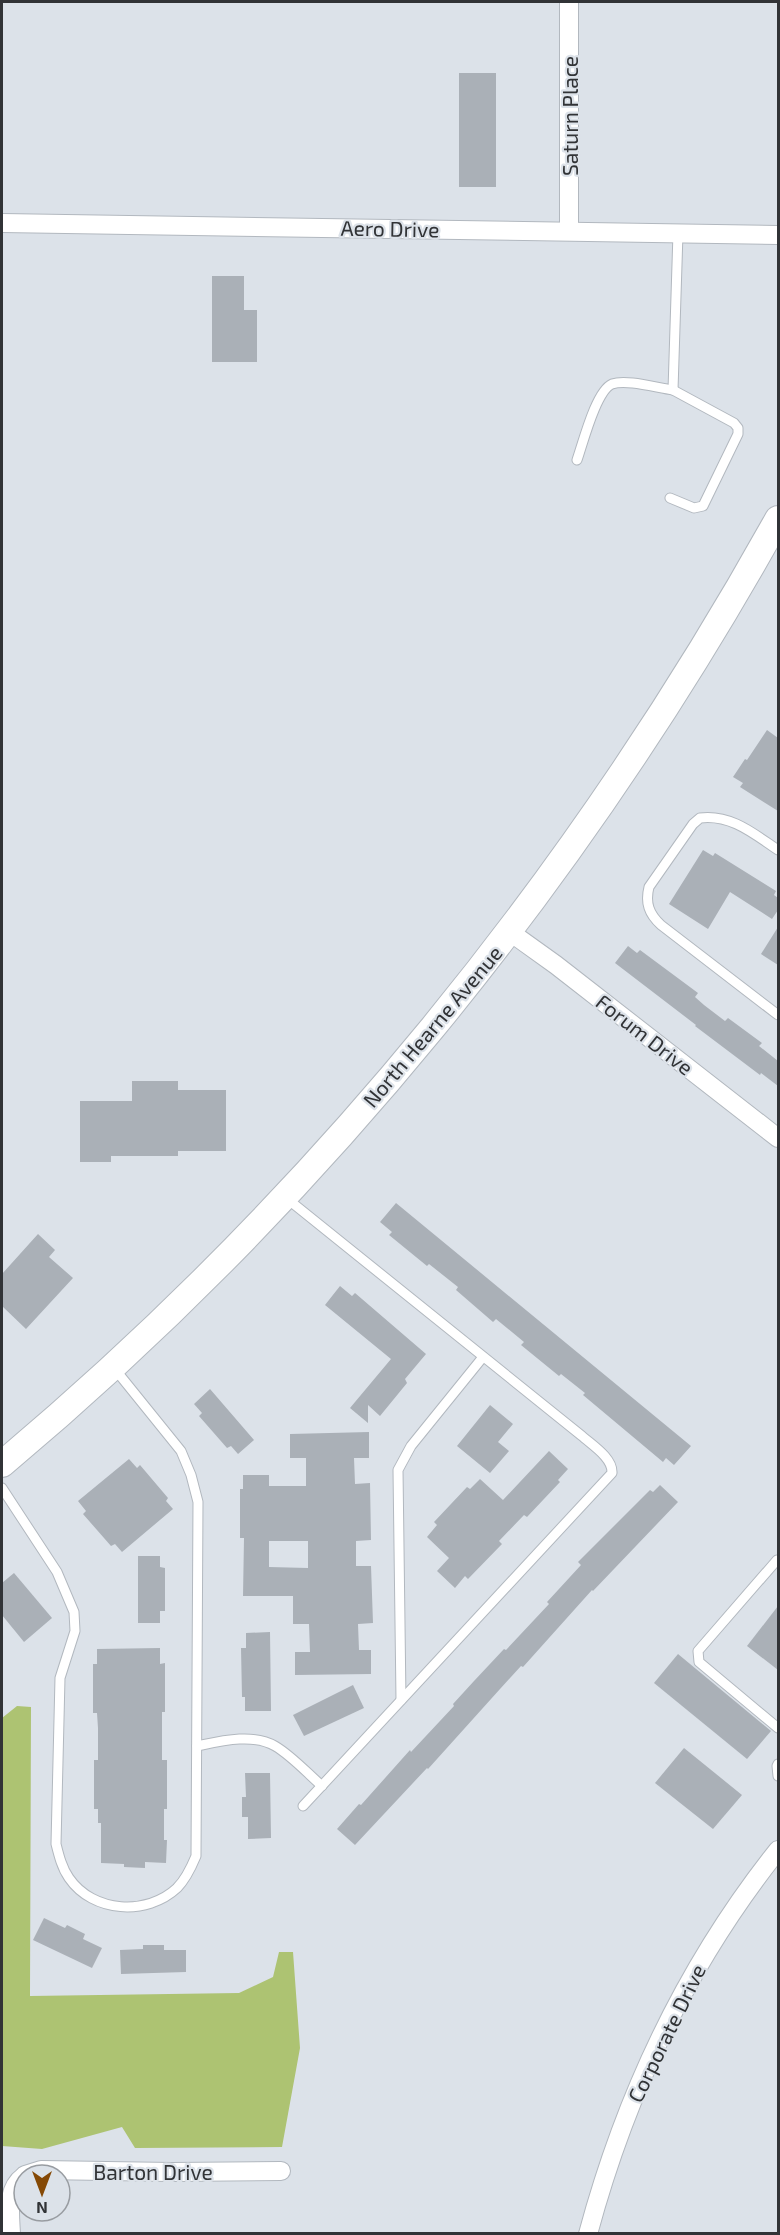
<svg xmlns="http://www.w3.org/2000/svg" width="780" height="2235" viewBox="0 0 780 2235" font-family="'Exo 2',sans-serif">
	<style>
		.green { fill: #adc372 }
		.building { fill: #aab0b7; fill-rule: evenodd }
		.lines { fill: none; stroke-linecap: round; stroke-linejoin: round }
		.service-casing { stroke: #b2b8bf; stroke-width: 11 }
		.minor-casing { stroke: #b2b8bf; stroke-width: 20 }
		.secondary-casing { stroke: #b2b8bf; stroke-width: 28 }
		.service { stroke: #fff; stroke-width: 9 }
		.minor { stroke: #fff; stroke-width: 18 }
		.secondary { stroke: #fff; stroke-width: 26 }
		.labels { text-anchor: middle; dominant-baseline: central; stroke-width: 4.5; stroke-linejoin: round; paint-order: stroke }
		.street-label { font-size: 21px; fill: #313336; stroke: #dce2e9 }
	</style>
	<rect width="100%" height="100%" fill="#dce2e9"/>
	<polygon class="green" points="17,1706 31,1707 30,1996 239,1993 273,1977 279,1952 293,1952 300,2048 282,2147 135,2148 122,2127 42,2149 2,2146 2,1718"/>
	<g class="building">
		<rect x="459" y="73" width="37" height="114"/>
		<polygon points="212,276 244,276 244,310 257,310 257,362 212,362"/>
		<polygon points="767,730 778,738 778,811 740,787 743,783 733,777 745,759 747,760"/>
		<polygon points="703,850 713,856 715,853 776,891 774,895 778,898 778,910 772,919 730,892 708,929 669,904"/>
		<polygon points="778,927 778,965 761,954"/>
		<polygon points="628,946 637,953 640,950 698,993 695,997 704,1005 725,1021 728,1018 762,1043 759,1046 778,1061 778,1086 761,1073 760,1075 695,1026 696,1025 615,963"/>
		<polygon points="132,1081 178,1081 178,1090 226,1090 226,1151 178,1151 178,1156 111,1156 111,1162 80,1162 80,1101 132,1101"/>
		<polygon points="396,1203 691,1446 674,1465 666,1458 663,1462 583,1395 585,1393 561,1374 559,1376 521,1345 524,1342 496,1319 493,1322 456,1290 458,1287 429,1264 427,1266 389,1235 392,1232 380,1222"/>
		<polygon points="38,1234 55,1250 49,1257 73,1278 26,1329 2,1306 2,1274"/>
		<polygon points="340,1286 352,1296 355,1293 426,1354 405,1379 407,1383 380,1416 368,1405 368,1423 350,1408 391,1359 325,1305"/>
		<polygon points="210,1389 254,1440 238,1454 231,1446 227,1448 199,1416 202,1413 194,1404"/>
		<polygon points="490,1405 513,1424 498,1442 509,1451 490,1473 457,1446"/>
		<path d="M 369,1432 L 369,1458 L 354,1458 L 355,1484 L 370,1483 L 371,1540 L 356,1541 L 356,1566 L 371,1566 L 373,1623 L 358,1624 L 359,1650 L 371,1650 L 371,1674 L 295,1675 L 295,1652 L 310,1652 L 309,1624 L 293,1624 L 293,1596 L 243,1596 L 244,1538 L 240,1538 L 240,1489 L 243,1489 L 243,1475 L 269,1475 L 269,1486 L 306,1486 L 306,1458 L 290,1458 L 290,1434 ZM 269,1541 L 308,1541 L 308,1568 L 269,1567 Z"/>
		<polygon points="549,1451 568,1469 558,1480 560,1482 527,1517 524,1515 499,1541 502,1544 468,1579 465,1576 455,1588 437,1571 449,1558 427,1537 437,1525 434,1522 467,1487 470,1489 480,1479 503,1500"/>
		<polygon points="129,1459 137,1468 140,1465 168,1498 166,1501 173,1509 122,1552 115,1544 111,1546 83,1514 86,1511 78,1501"/>
		<polygon points="660,1485 678,1502 593,1591 592,1590 523,1667 521,1666 500,1689 428,1769 427,1768 355,1845 337,1829 359,1804 361,1805 410,1750 411,1752 454,1706 453,1704 474,1681 504,1649 506,1650 549,1604 547,1602 581,1565 578,1562 650,1490 653,1492"/>
		<polygon points="138,1556 160,1556 160,1567 165,1568 165,1611 160,1611 160,1623 138,1623"/>
		<polygon points="14,1573 52,1618 24,1642 2,1615 2,1583"/>
		<polygon points="778,1606 778,1670 747,1646"/>
		<polygon points="270,1632 271,1711 245,1711 245,1697 242,1697 241,1648 246,1648 246,1633"/>
		<polygon points="160,1648 160,1664 165,1663 165,1712 162,1712 162,1760 167,1760 167,1809 164,1809 164,1840 167,1840 166,1863 145,1862 145,1868 124,1867 124,1864 101,1863 101,1823 98,1823 98,1809 94,1809 94,1760 98,1760 98,1728 97,1713 93,1713 93,1664 97,1664 97,1649"/>
		<polygon points="678,1654 771,1731 747,1759 654,1683"/>
		<polygon points="353,1685 364,1708 304,1736 293,1715"/>
		<polygon points="684,1748 742,1795 713,1829 655,1783"/>
		<polygon points="245,1773 270,1773 271,1838 248,1839 248,1817 242,1817 242,1797 246,1797"/>
		<polygon points="44,1918 65,1928 67,1925 85,1934 83,1939 102,1948 92,1968 33,1940"/>
		<polygon points="143,1945 164,1945 164,1950 186,1950 186,1972 121,1974 120,1950 143,1949"/>
	</g>
	<g class="lines">
		<g class="service-casing">
			<g id="service">
				<path d="M 577,460 C 583,443 596,391 612,384 C 627,379 657,388 673,390 L 678,233"/>
				<polyline points="670,498 694,508 703,506 738,434 738,428 734,423 673,390"/>
				<path d="M 778,850 C 754,834 731,814 700,818 L 693,824 L 649,887 C 645,903 649,914 661,925 L 778,1015"/>
				<path d="M 285,1197 L 582,1436 C 592,1445 613,1458 612,1473 L 303,1806"/>
				<path d="M 2,1488 L 57,1572 L 74,1612 L 75,1631 L 60,1678 L 56,1844 C 59,1856 62,1868 69,1878 C 93,1913 147,1916 177,1888 C 186,1879 191,1868 196,1856 L 198,1502 L 191,1475 L 181,1451 L 114,1368"/>
				<polyline points="777,1560 698,1651 699,1662 778,1728"/>
				<polyline points="401,1700 398,1470 411,1446 483,1357"/>
				<path d="M 197,1746 C 221,1741 253,1733 275,1746 C 292,1756 307,1773 322,1786"/>
				<polyline points="778,1764 777,1766 778,1776"/>
			</g>
		</g>
		<g class="minor-casing">
			<g id="minor">
				<polyline points="2,223 778,235"/>
				<polyline points="569,231 569,2"/>
				<polyline points="510,932 556,965 778,1138"/>
				<polyline points="25,2175 41,2170 172,2172 281,2171"/>
				<path d="M 11,2234 C 10,2213 6,2189 24,2176"/>
				<path d="M 588,2234 C 626,2093 688,1963 778,1850"/>
			</g>
		</g>
		<g class="secondary-casing">
			<path id="secondary" d="M 2,1464 C 316,1201 579,877 778,519"/>
		</g>
		<use href="#service" class="service"/>
		<use href="#minor" class="minor"/>
		<use href="#secondary" class="secondary"/>
	</g>
	<g class="labels">
		<g class="street-label">
			<text transform="translate(569 116) rotate(-90)">Saturn Place</text>
			<text transform="translate(390 228) rotate(1)">Aero Drive</text>
			<text transform="translate(432 1026) rotate(-50)">North Hearne Avenue</text>
			<text transform="translate(645 1034) rotate(38)">Forum Drive</text>
			<text transform="translate(666 2033) rotate(-64)">Corporate Drive</text>
			<text x="153" y="2171">Barton Drive</text>
		</g>
	</g>
	<rect width="780" height="2235" fill="none" stroke="#313336" stroke-width="6"/>
	<g transform="translate(42 2193) rotate(180)"><circle r="28" fill="#dce2e9" stroke="#989ca1" stroke-width="1.5"/>
	<path d="M0-4.5L10 22L0 15L-10 22Z" fill="#854905"/>
	<text y="-9" font-size="16" font-weight="bold" text-anchor="middle" fill="#313336">N</text>
	</g>
</svg>
